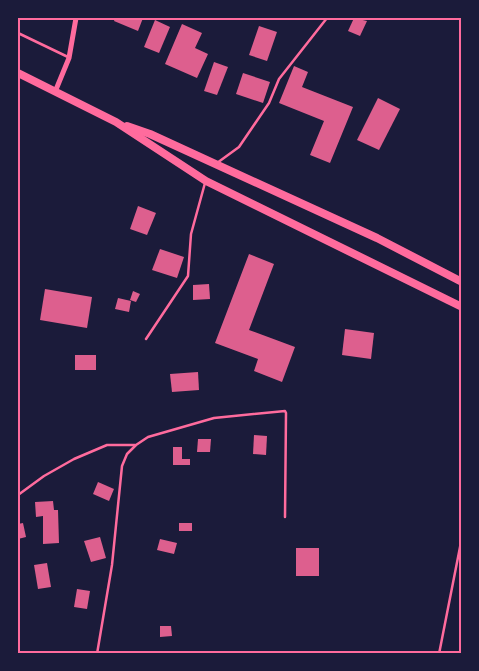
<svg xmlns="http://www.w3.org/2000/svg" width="479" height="671" viewBox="0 0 479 671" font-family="'DM Sans',sans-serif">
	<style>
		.building { fill: #dd5f8e }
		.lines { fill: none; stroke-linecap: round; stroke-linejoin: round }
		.service { stroke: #ff6b9d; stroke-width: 2.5 }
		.minor { stroke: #ff6b9d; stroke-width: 5 }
		.primary { stroke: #ff6b9d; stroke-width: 8 }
		.neatline { fill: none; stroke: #ff6b9d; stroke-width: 2 }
	</style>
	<rect width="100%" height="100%" fill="#1b1b3a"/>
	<g class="building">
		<polygon points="115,18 143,18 138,31 114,21"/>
		<polygon points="354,18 367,21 360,36 348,31"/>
		<polygon points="155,20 170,27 159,53 144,47"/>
		<polygon points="182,24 202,33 195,48 208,54 197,78 165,64"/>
		<polygon points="259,26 277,32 267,61 249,55"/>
		<polygon points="214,62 228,67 217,95 204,91"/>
		<polygon points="294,66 308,72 302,87 353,107 330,163 310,155 324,121 279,103"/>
		<polygon points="243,73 270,82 263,103 236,94"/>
		<polygon points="378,98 400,109 379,150 357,140"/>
		<polygon points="138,206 156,213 147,235 130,229"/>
		<polygon points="160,249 184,257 177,278 152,270"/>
		<polygon points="249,254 274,264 249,330 295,347 282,382 254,371 258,359 215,343"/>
		<polygon points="209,284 210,299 193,300 193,285"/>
		<polygon points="45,289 92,297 87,328 40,320"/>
		<polygon points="133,291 140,294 136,302 130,300"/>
		<polygon points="118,298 131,301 129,312 115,309"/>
		<polygon points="345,329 374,333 371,359 342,355"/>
		<rect x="75" y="355" width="21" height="15"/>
		<polygon points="198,372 199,390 172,392 170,374"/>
		<polygon points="254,435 267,436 266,455 253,454"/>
		<polygon points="198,439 211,439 210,452 197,452"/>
		<polygon points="173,447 182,447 182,459 190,459 190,465 173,465"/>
		<polygon points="98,482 114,489 109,501 93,494"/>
		<polygon points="53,501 54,510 58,510 59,543 43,544 43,516 36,517 35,502"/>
		<polygon points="23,523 26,537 18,539 18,524"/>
		<rect x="179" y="523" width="13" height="8"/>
		<polygon points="100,537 106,558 91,562 84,541"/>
		<polygon points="160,539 177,543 174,554 157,550"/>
		<rect x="296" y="548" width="23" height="28"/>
		<polygon points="47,563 51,587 38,589 34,565"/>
		<polygon points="77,589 90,591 87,609 74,607"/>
		<polygon points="160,626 171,626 172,636 160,637"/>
	</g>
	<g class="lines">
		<g class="service">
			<polyline points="18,33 68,57"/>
			<polyline points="217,163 239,147 269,103 279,79 327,18"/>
			<polyline points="146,339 188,276 191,234 205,183"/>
			<polyline points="18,495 44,476 74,459 107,445 135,445"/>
			<polyline points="97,654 112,565 122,466 127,454 136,445 148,437 214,418 285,411 286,413 285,517"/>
			<polyline points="439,654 462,537"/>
		</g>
		<polyline class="minor" points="55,92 69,58 76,18"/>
		<g class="primary">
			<polyline points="18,73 116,122 206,181 462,307"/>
			<polyline points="127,126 150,134 377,238 462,282"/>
		</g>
	</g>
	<rect width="479" height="671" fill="none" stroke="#1b1b3a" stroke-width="38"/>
	<rect x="19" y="19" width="441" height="633" class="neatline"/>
</svg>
